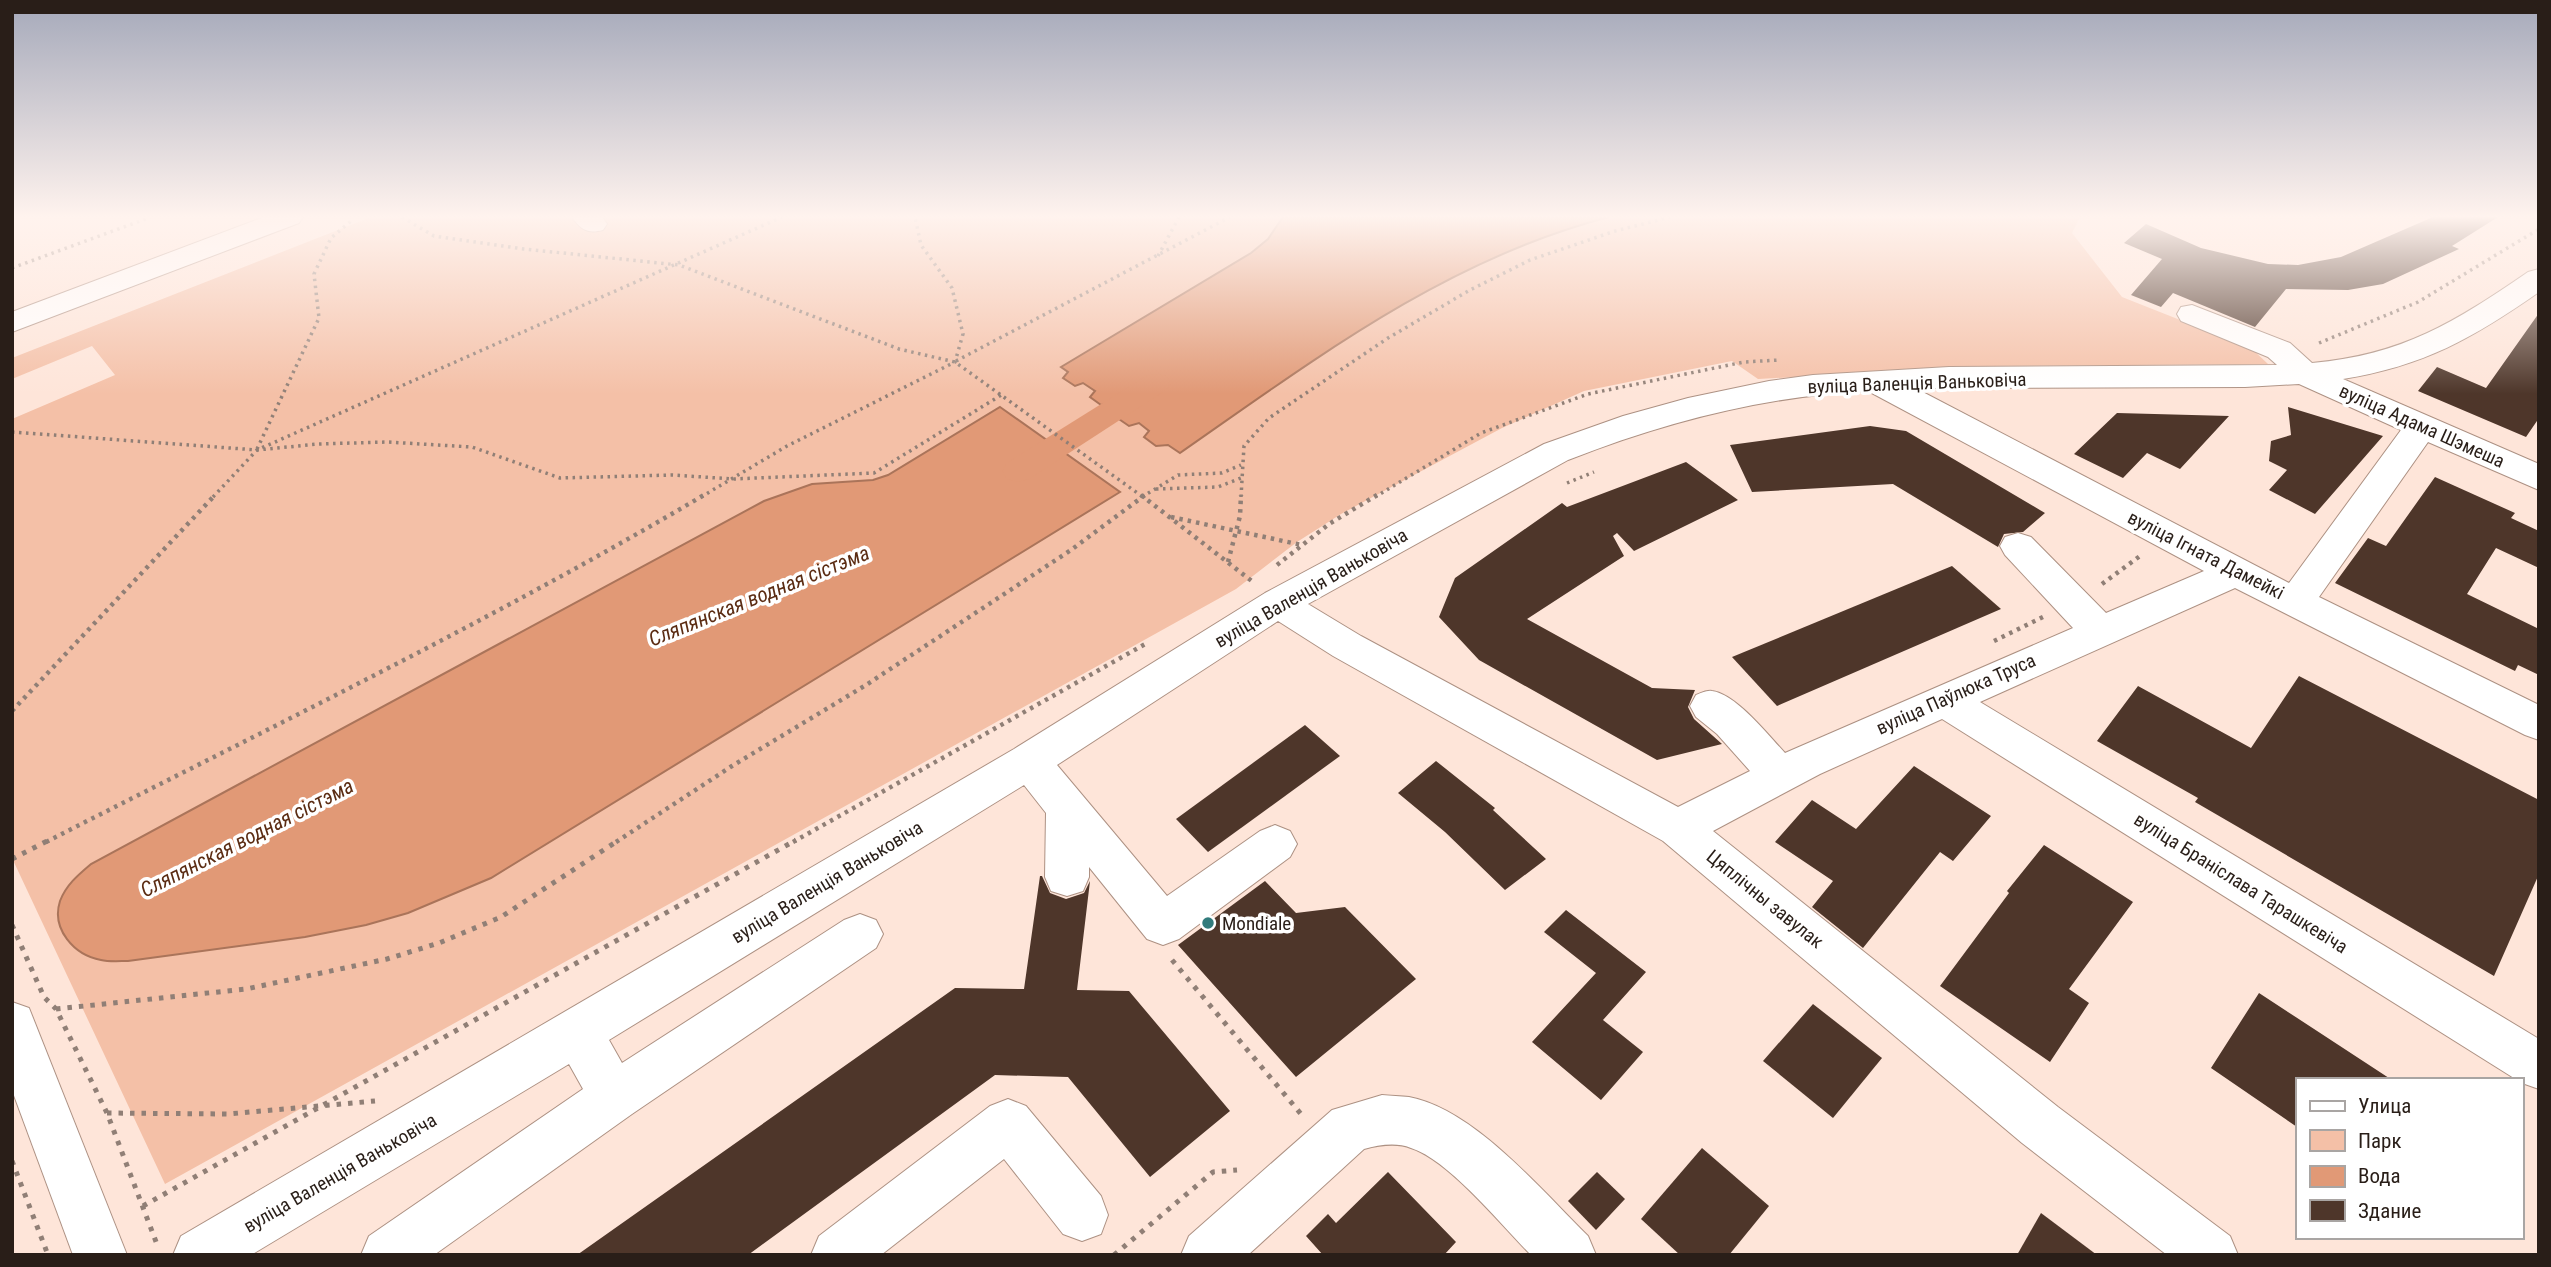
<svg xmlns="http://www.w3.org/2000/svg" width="2551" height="1267" viewBox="0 0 2551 1267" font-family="'Roboto Condensed',sans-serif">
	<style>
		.green { fill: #f4c0a7 }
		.water { fill: #e19976; stroke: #aa745a; stroke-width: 2 }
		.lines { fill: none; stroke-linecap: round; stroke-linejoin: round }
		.canal { fill: #e19976; fill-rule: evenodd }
		.building { fill: #4e362a }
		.minor-casing { stroke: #ad9183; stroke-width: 2 }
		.major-casing { stroke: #ad9183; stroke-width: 2 }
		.path-far2 { stroke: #907f76; stroke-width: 3.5; stroke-dasharray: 2.5 4.5; stroke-linecap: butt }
		.path-far1 { stroke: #907f76; stroke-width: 4.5; stroke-dasharray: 3.5 5; stroke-linecap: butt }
		.path { stroke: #907f76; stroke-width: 5; stroke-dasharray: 4.5 7; stroke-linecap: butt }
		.minor { fill: #fff; fill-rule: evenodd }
		.major { fill: #fff; fill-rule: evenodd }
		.poi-dot { fill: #317b7c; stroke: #fff; stroke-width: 2.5 }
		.labels { text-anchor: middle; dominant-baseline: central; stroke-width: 7; stroke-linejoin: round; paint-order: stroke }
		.street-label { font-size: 19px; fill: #291e18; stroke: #fff }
		.poi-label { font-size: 19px; fill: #291e18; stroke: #fff; text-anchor: start }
		.water-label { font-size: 21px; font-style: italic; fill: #5b2c13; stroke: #fff }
	</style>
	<rect width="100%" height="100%" fill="#fee5d9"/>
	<polygon class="green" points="371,217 2080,217 2072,233 2122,297 2251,348 2268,364 1990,366 1758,379 1732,361 1584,391 1502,428 1341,514 1297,542 1236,589 165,1184 12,858 12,419 115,375 92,346 12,379 12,358"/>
	<g class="water">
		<path d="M 1283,217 L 1609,217 C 1447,259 1315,359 1180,453 L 1168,445 L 1156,446 L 1144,437 L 1149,431 L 1139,423 L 1129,426 L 1116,417 L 1121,410 L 1111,403 L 1101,405 L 1090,397 L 1095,391 L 1083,383 L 1075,386 L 1063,378 L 1068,372 L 1061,367 L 1251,253 L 1268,239 Z"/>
		<path d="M 1000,407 L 1120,492 L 491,878 L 408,913 L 366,925 L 305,937 L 128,961 C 120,961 109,962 101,960 C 74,955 51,929 60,901 C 66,885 78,875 91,864 L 764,501 L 812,484 L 873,480 L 888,475 Z"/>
	</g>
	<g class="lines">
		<polygon class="canal" points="1156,374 1166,376 1171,383 1166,390 1029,479 1018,482 1007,479 1002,471 1007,463 1146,376"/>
	</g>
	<g class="building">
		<polygon points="2433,217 2498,217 2452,246 2459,249 2383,284 2348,290 2286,289 2255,327 2173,293 2161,307 2131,295 2162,259 2124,243 2146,224 2201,248 2268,264 2298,265 2341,257"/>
		<polygon points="2539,313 2539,418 2526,437 2418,391 2437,367 2486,388"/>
		<polygon points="2288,407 2383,436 2315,514 2269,490 2287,470 2269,461 2271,441 2291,435"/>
		<polygon points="2117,413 2229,416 2180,469 2147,453 2123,478 2074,454"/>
		<polygon points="1870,426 1906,431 2045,513 2023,532 2004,534 1998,547 1893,484 1752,492 1730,445"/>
		<polygon points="1686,462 1738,500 1634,551 1617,533 1613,536 1624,556 1527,619 1652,688 1695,690 1688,707 1694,719 1722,744 1657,760 1479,660 1439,617 1455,578 1562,503 1567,507"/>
		<polygon points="2435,477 2515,513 2511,518 2539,531 2539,568 2496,548 2467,594 2539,629 2539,675 2518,665 2515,671 2335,583 2368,538 2386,546"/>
		<polygon points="1952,566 2001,609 1777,706 1732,657"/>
		<polygon points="2299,676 2539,800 2539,874 2494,976 2195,802 2198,798 2097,741 2138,686 2251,748"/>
		<polygon points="1305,725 1340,756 1208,852 1176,819"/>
		<polygon points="1436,761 1495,808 1493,810 1546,859 1505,890 1445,832 1398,793"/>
		<polygon points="1914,766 1991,816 1953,861 1940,852 1863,948 1812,907 1833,881 1775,842 1812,800 1856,829"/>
		<polygon points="2044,845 2133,902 2069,989 2089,1003 2050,1062 1940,986 2009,893 2007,891"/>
		<polygon points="1040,876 1042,876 1050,893 1066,899 1084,893 1090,881 1077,990 1129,991 1230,1111 1150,1177 1068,1077 995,1075 748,1255 577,1255 955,988 1024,989"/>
		<polygon points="1265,881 1296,913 1345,907 1416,979 1296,1077 1178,945"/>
		<polygon points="1566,910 1646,972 1603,1020 1643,1052 1601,1100 1532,1042 1596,973 1544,932"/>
		<polygon points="2259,993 2392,1080 2297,1080 2297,1127 2211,1068"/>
		<polygon points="1813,1004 1882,1058 1833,1118 1763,1061"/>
		<polygon points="1702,1148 1769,1206 1729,1255 1680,1255 1641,1219"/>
		<polygon points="1388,1172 1456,1242 1444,1255 1323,1255 1306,1236 1328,1214 1336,1223"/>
		<polygon points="1597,1172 1625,1199 1596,1230 1568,1201"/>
		<polygon points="2041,1213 2097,1255 2017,1255"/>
	</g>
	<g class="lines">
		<g class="minor-casing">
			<g id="minor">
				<path d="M 572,217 L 602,217 L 607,224 L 603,230 C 588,234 581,230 572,217 Z"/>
				<path d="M 2539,269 L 2539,292 C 2473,338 2424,366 2343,379 L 2539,464 L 2539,490 L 2428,442 L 2319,597 L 2539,705 L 2539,740 L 2525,735 L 2235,588 L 1980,702 L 2539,1039 L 2539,1089 L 2522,1083 L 2521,1080 L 2517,1080 L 1942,719 L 1820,774 L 1713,831 L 2058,1107 L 2230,1236 L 2238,1255 L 2167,1255 L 2022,1143 L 1663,841 L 1333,656 L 1278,621 L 1057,765 L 1167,896 L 1260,831 L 1275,825 L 1290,831 L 1297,844 L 1290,857 L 1179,939 L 1163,945 L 1147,939 L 1089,867 L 1089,877 L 1083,891 L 1067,896 L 1051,891 L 1045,877 L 1046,813 L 1024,785 L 609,1040 L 622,1063 L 844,920 L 860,914 L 876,920 L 883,934 L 876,948 L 632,1114 L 434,1255 L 361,1255 L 369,1236 L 583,1089 L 569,1064 L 251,1255 L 173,1255 L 181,1236 L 1014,749 L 1265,593 L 1544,444 L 1623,416 L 1688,398 L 1769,381 L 1813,375 L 1949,367 L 2277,365 L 2268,357 L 2181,321 L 2177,314 L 2181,307 L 2192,305 L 2290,343 L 2312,363 C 2403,355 2455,322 2528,272 ZM 2299,384 L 2401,430 L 2289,583 L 1915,388 L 2245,387 ZM 1868,391 L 2204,571 L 2106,613 L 2031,537 L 2018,533 L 2005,537 L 2000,546 L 2005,555 L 2073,628 L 1785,753 C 1768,735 1736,694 1712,691 C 1707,690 1701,693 1696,695 L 1690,706 L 1696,717 L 1717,734 L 1750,771 L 1678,807 L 1361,636 L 1308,604 L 1568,460 C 1665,422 1764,396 1868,391 Z"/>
				<polygon points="12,1002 29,1008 127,1255 73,1255 12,1090"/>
				<path d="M 1382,1095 C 1391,1096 1400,1096 1409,1097 C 1474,1109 1542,1191 1588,1236 L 1596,1255 L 1531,1255 C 1502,1226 1449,1160 1411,1148 C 1396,1142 1379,1145 1364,1149 L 1248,1255 L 1181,1255 L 1189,1236 L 1332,1110 Z"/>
				<polygon points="1008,1099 1026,1106 1101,1196 1108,1215 1101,1234 1082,1241 1063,1234 1004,1159 881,1255 811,1255 819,1236 990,1106"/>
			</g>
		</g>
		<g class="major-casing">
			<polygon id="major" points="264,217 303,217 299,223 12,332 12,312"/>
		</g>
		<g class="path-far2">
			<polyline points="402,217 434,236 524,249 679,265 899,349 955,362 1143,497"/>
			<polyline points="1158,256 1179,217"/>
			<polyline points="12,268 151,217"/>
			<polyline points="2319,343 2418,302 2539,229"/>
			<polyline points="956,361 1230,217"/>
			<polyline points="12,432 257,450 318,444 387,442 472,447 560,478 673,475 733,479 874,473 1003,394"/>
			<polyline points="257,449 319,318 314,274 331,238 351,221"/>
			<polyline points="1567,483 1594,472"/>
			<polyline points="1156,489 1218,487 1241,478"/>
			<polyline points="213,497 257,450 782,217"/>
			<polyline points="701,497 787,446 955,362 963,334 952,288 921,245 915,217"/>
			<polyline points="1142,497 1178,475 1222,473 1241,465"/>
			<polyline points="1241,497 1244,446 1269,418 1388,338 1470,290 1530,260 1615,231 1670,217"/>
			<polyline points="1375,497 1481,433 1588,394 1744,362 1779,360"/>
		</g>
		<g class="path-far1">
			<polyline points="1141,495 1253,582"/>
			<polyline points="1171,517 1302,545"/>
			<polyline points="1228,562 1240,516 1241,495"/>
			<polyline points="1277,565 1329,524 1377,495"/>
			<polyline points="2102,584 2140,556"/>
			<polyline points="1994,641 2043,617"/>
			<polyline points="12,711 215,495"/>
			<path d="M 46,842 C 267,729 491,621 704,495"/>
			<polyline points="616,842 732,766 866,685 1071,550 1145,495"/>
			<polyline points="793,842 1147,643"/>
		</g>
		<g class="path">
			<polyline points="12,859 49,840"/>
			<polyline points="12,925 44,997 56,1009 107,1113 158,1247"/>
			<polyline points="1172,960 1301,1114"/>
			<polyline points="56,1009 246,989 387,959 439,943 501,917 619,840"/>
			<polyline points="107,1113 228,1114 375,1101"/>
			<polyline points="12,1161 48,1255"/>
			<polyline points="143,1206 796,840"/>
			<polyline points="1114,1255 1213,1172 1237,1170"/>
		</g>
		<use href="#minor" class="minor"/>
		<use href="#major" class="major"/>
	</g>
	<linearGradient id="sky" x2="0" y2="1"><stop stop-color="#a5a9ba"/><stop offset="0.55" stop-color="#fff3ee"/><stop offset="1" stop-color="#fff3ee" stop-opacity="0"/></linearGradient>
	<rect width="2551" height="394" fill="url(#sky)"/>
	<circle class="poi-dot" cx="1208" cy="923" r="7"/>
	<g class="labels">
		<g class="street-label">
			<text transform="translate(1917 383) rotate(-2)">вуліца Валенція Ваньковіча</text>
			<text transform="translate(2422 426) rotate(24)">вуліца Адама Шэмеша</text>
			<text transform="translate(2206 555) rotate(27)">вуліца Ігната Дамейкі</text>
			<text transform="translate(1311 588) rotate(-30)">вуліца Валенція Ваньковіча</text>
			<text transform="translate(1956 694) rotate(-24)">вуліца Паўлюка Труса</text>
			<text transform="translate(827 882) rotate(-31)">вуліца Валенція Ваньковіча</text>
			<text transform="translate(2241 883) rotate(32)">вуліца Браніслава Тарашкевіча</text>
			<text transform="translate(1765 899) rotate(39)">Цяплічны завулак</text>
			<text transform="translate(340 1173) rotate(-30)">вуліца Валенція Ваньковіча</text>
		</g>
		<g class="poi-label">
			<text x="1222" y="923">Mondiale</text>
		</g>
		<g class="water-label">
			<text transform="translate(759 596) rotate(-22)">Сляпянская водная сістэма</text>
			<text transform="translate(247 838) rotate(-27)">Сляпянская водная сістэма</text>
		</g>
	</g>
	<rect width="2551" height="1267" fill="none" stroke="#291e18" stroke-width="28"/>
	<rect x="2296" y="1078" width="228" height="161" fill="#ffffff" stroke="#a9a5a3" stroke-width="2"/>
	<rect x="2310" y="1101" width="35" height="10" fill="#ffffff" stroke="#a9a5a3" stroke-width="2"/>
	<text x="2358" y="1113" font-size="21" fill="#291e18">Улица</text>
	<rect x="2310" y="1130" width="35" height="21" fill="#f4c0a7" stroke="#a9a5a3" stroke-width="2"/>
	<text x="2358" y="1148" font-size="21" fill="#291e18">Парк</text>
	<rect x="2310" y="1166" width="35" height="21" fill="#e19976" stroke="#a9a5a3" stroke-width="2"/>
	<text x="2358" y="1183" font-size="21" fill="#291e18">Вода</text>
	<rect x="2310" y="1200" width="35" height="21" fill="#4e362a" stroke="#a9a5a3" stroke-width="2"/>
	<text x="2358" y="1218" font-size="21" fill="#291e18">Здание</text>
</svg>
